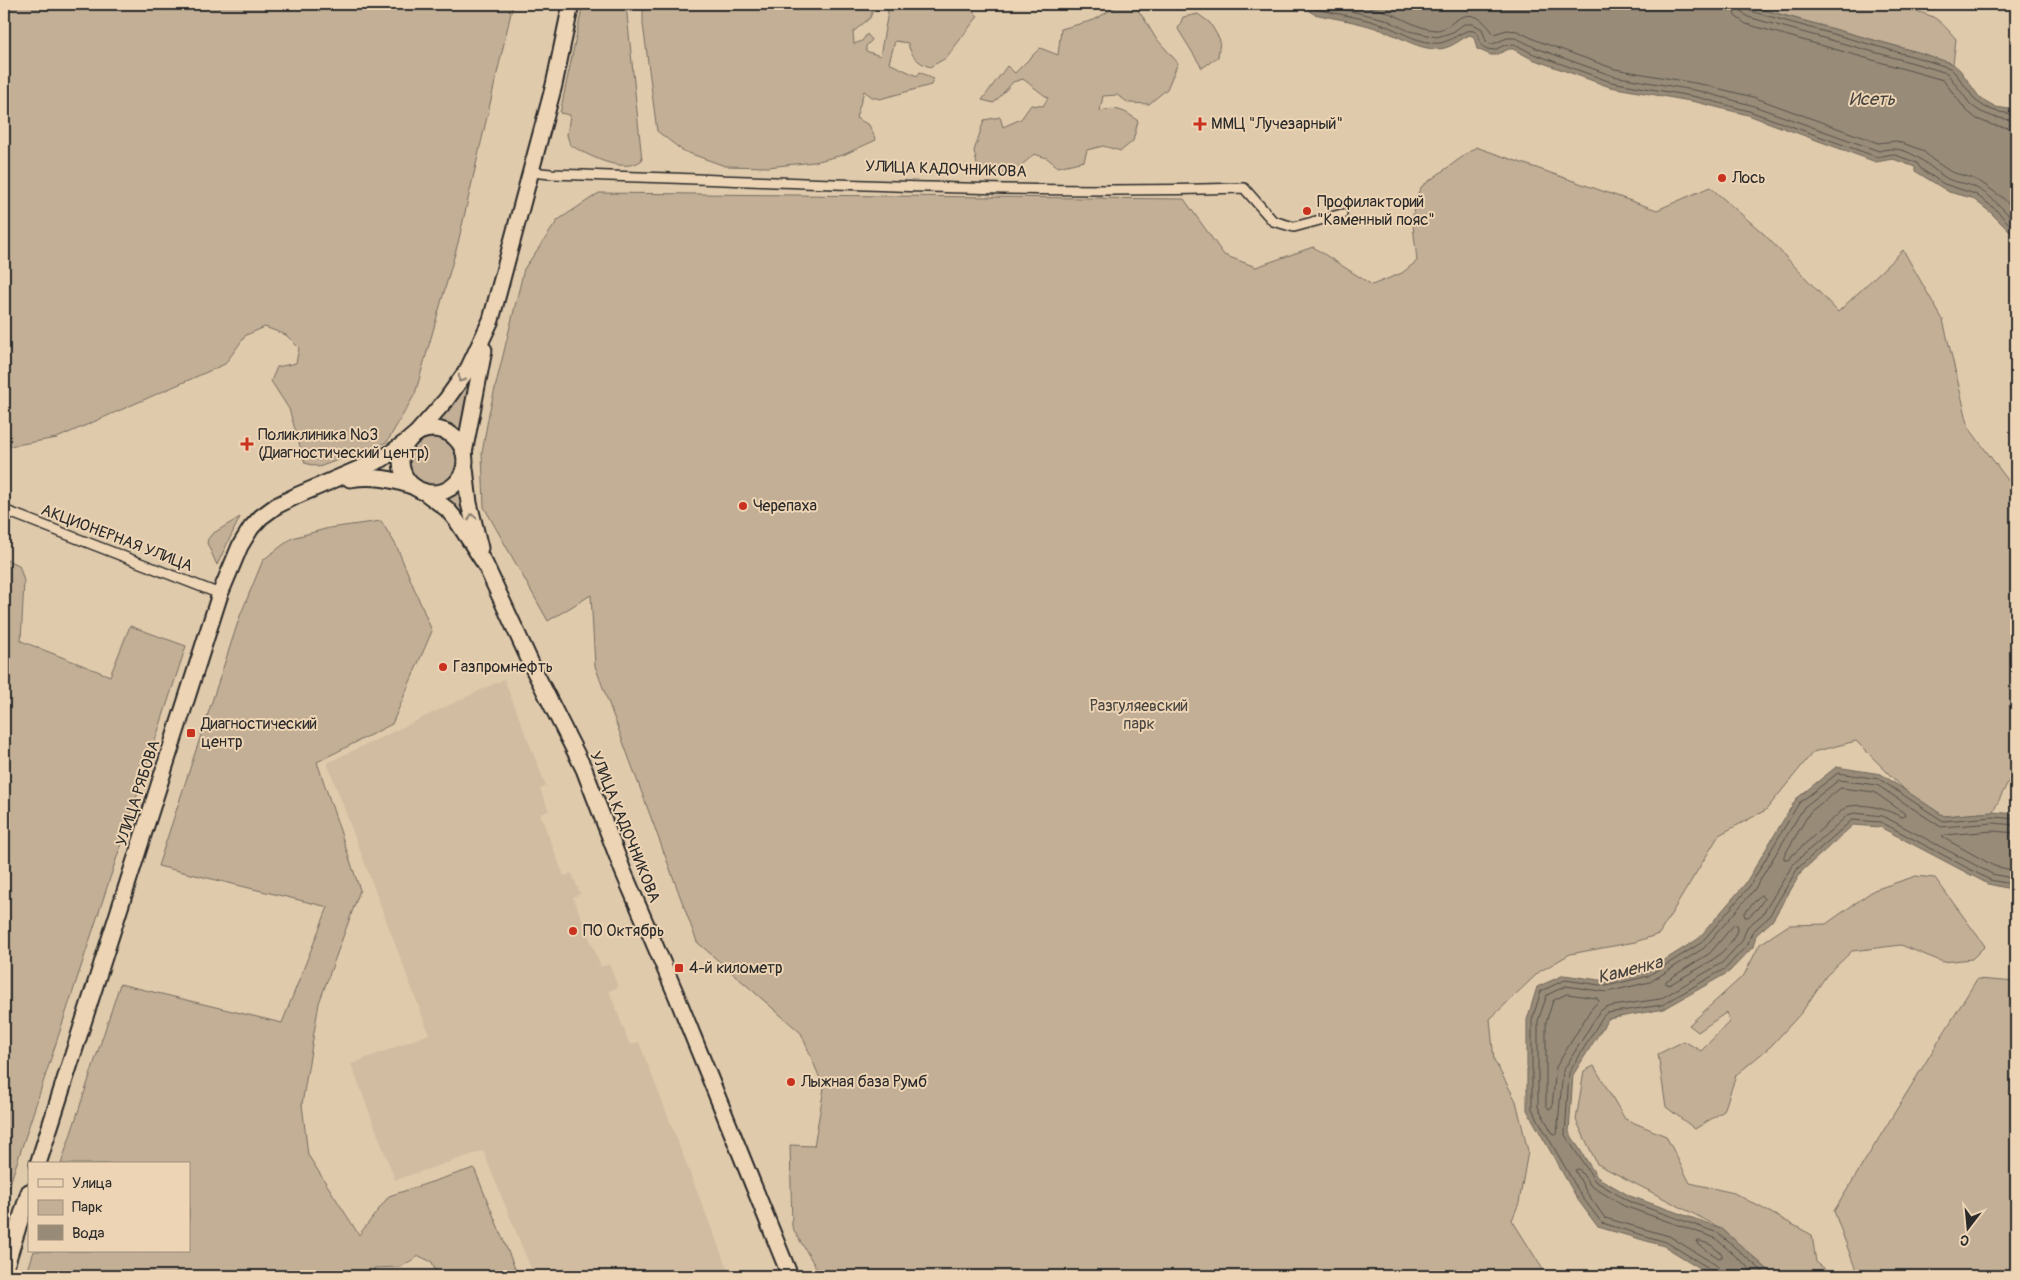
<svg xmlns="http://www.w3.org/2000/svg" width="2020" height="1280" viewBox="0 0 2020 1280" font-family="Pangolin,sans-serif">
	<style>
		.built { fill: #d1bca1 }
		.green { fill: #c2af96; stroke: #766d60 }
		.water { fill: #988b78; stroke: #6c6559 }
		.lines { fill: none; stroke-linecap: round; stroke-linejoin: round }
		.shore { stroke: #57514a; stroke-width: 1 }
		.street-casing { stroke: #2b2b2b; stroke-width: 12 }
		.primary-casing { stroke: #2b2b2b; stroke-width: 19 }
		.street { stroke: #ecd4b4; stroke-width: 9 }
		.primary { stroke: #ecd4b4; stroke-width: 15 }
		.oneway { stroke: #8c8070 }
		.poi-dot { fill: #c8321e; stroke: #ecd4b4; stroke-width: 2 }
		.labels { text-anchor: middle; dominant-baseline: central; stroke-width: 4; stroke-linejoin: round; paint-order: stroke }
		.poi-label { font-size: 16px; fill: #2b2b2b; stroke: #ecd4b4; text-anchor: start }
		.street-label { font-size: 16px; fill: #2b2b2b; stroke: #ecd4b4 }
		.park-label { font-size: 16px; fill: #494540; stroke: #ecd4b4 }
		.water-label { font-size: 18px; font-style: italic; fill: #46433e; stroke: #ecd4b4 }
	</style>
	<rect width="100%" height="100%" fill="#e0caac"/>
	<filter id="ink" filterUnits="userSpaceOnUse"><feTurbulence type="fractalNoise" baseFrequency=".02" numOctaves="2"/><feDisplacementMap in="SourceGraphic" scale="10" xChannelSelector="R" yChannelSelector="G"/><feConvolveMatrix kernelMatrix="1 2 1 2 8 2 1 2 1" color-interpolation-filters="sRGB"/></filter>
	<g filter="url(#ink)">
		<polygon class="built" points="504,679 546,786 540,789 549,811 540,814 564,876 572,873 580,894 573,897 601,967 609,964 618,987 609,991 630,1045 639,1042 730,1276 534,1276 483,1151 395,1180 351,1064 429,1034 327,763"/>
		<g class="green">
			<polygon points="4,4 513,4 458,243 415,394 387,442 319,467 305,463 289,409 271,381 277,367 296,363 299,348 286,335 265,327 246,335 225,364 57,438 4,447"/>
			<path d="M 583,4 L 626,4 L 642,160 C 623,175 588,155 570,145 L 567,135 L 570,115 L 560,113 Z"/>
			<path d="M 643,4 L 868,4 L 873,10 L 870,18 L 853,32 L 854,44 L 862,41 L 867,34 L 872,40 L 866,46 L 866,51 L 880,56 L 888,12 L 884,4 L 975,4 L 973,11 L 978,16 L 946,58 L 930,67 C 918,63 910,55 908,43 L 895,41 L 889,63 L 917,76 L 920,72 L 933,79 L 931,85 L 880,99 L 872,97 L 864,91 L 856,118 L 869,125 L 876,140 L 843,155 L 814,162 L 768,167 L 725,166 L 683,151 L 657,131 L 643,24 Z"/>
			<path d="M 1133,4 L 1143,17 L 1155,37 L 1178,63 L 1167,89 L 1149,104 L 1129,103 L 1117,95 L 1103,96 L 1100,111 C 1116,107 1125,110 1138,121 L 1133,141 L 1121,151 L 1103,146 L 1087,150 L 1084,161 L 1058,167 L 1047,158 L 1034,154 C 1015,173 1005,176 978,169 L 974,151 L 984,120 L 1000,117 L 1003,127 L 1021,119 L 1031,105 L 1043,106 L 1048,98 L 1023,79 L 1013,82 L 994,103 L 982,100 L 1007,66 L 1015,73 L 1040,48 L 1058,55 L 1061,29 L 1094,20 L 1119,5 Z"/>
			<path d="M 1743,4 L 1899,4 C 1909,11 1921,11 1933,17 C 1942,22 1949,31 1956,39 L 1953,64 L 1921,53 Z"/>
			<polygon points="1198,14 1210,23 1220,40 1218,57 1202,68 1178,29 1183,17"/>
			<path d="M 1476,147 L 1657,210 L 1710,187 L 1764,234 L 1838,312 L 1903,250 L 1943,320 L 1969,428 L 2016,491 L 2016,766 L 1993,812 L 1944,816 L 1908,793 L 1856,741 L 1813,752 L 1766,810 L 1719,835 L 1659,934 L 1635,942 L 1570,954 L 1539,972 L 1490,1019 L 1494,1060 L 1516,1101 L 1528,1151 L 1519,1203 L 1512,1220 L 1547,1276 L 821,1276 L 792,1227 L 790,1145 L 814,1146 L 824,1088 L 801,1033 L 697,942 L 595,666 L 591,595 L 548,621 L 484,507 L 482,453 L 489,413 L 524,269 L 558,220 L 599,193 L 1184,199 L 1224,255 L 1256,267 L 1313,247 L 1372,285 L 1402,273 L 1417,261 C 1415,236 1407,208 1422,186 Z"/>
			<polygon points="470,379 464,406 460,434 451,426 436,422"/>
			<circle cx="434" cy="461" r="25"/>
			<polygon points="460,491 465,519 459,511 445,500"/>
			<polygon points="240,517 217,565 207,543 208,539 212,534"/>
			<polygon points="381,521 396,545 432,631 392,724 317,762 360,890 319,1003 302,1104 308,1155 359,1235 389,1196 474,1168 518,1276 437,1276 432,1262 419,1256 400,1267 374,1268 375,1276 26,1276 34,1251 189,1251 189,1164 61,1164 120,984 282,1023 328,907 158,866 240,616 263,560 292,538 329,528"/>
			<polygon points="4,559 19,565 24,581 21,641 110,676 130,626 186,646 4,1202"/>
			<polygon points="1916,876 1935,878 1985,946 1972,959 1943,962 1901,945 1852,951 1826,976 1802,1012 1771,1046 1736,1075 1724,1111 1695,1129 1666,1107 1658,1054 1684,1041 1701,1051 1729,1022 1727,1012 1698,1032 1689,1025 1744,975 1760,944 1789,925 1826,924 1874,890"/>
			<polygon points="1977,979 2016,982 2016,1276 1858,1276 1834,1211"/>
			<polygon points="1594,1066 1625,1119 1666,1136 1690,1183 1734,1193 1812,1235 1816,1262 1834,1276 1775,1276 1721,1228 1597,1164 1576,1120 1584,1071"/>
		</g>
		<g class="water">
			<path d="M 1304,4 L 1743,4 L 1921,53 L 1953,64 L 1960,70 L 1980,98 L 1996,107 L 2016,110 L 2016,238 L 1990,212 L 1972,198 L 1949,192 L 1915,171 L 1915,167 L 1893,159 L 1876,162 L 1748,115 L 1696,102 L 1610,87 L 1532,59 L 1513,49 L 1509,49 L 1496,55 L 1491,55 L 1477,49 L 1474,37 L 1470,35 C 1460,39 1452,48 1439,49 C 1418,50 1400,36 1381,30 C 1360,22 1336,19 1314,14 L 1309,11 Z"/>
			<polygon points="1836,767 1881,774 1944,816 1993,812 2016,814 2016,890 1988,884 1880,827 1853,825 1802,871 1772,921 1756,935 1753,947 1729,972 1664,1009 1608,1019 1573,1075 1569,1132 1597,1177 1630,1196 1721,1228 1775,1276 1713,1276 1664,1246 1598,1227 1578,1200 1527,1110 1527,1020 1537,987 1564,975 1606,981 1647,971 1698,939 1745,884 1796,799"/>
		</g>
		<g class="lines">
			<g class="shore">
				<path d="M 1310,4 L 1315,9 C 1337,14 1361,17 1383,25 C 1401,31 1411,40 1433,43 C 1452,46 1466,22 1478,34 L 1481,45 L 1487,49 L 1494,50 L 1505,45 L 1514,44 L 1534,54 L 1611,82 L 1697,97 L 1749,111 L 1877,157 L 1893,154 L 1917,163 L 1921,169 L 1944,184 L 1975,194 L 1994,208 L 2016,231"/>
				<path d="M 1320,4 L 1385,19 L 1409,31 L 1437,37 L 1453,32 L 1464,24 L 1473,24 L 1482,29 L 1486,41 L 1489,44 L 1493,44 L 1507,38 L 1516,38 L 1536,48 L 1613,76 L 1699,91 L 1751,105 L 1879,151 C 1908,142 1924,164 1946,178 C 1955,183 1963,182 1972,186 C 1990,193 2002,209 2016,222"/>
				<path d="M 1352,4 C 1364,6 1378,8 1389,13 C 1405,19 1419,29 1436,30 C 1445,30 1450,24 1456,20 C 1474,8 1485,22 1494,34 L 1507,30 L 1517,31 L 1538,41 L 1615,69 L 1700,84 L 1753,97 L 1878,143 L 1896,141 L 1922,150 L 1933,160 L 1951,172 L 1972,178 L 1982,183 L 2003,198 L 2016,212"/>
				<polyline points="1732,4 1735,16 1746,24 1943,80 1966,110 1977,119 1992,125 2016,129"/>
				<polyline points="1740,4 1742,12 1748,17 1917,64 1947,73 1971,105 1981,112 1994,117 2016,121"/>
				<polyline points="1746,4 1747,8 1750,11 1919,58 1950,68 1956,74 1976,101 1985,107 1995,111 2016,115"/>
				<path d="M 1841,788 L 1874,792 L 1904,813 L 1905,816 L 1902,817 C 1886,809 1865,802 1846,807 L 1788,859 L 1784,859 L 1784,856 L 1810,812 Z"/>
				<polyline points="2016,825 1993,823 1941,827 1877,785 1839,780 1804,807 1754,890 1704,948 1650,982 1607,992 1566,986 1547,995 1538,1021 1538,1107 1553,1134 1557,1134 1563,1071 1599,1012 1606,1007 1660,999 1722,963 1742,941 1747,927 1763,914 1793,864 1848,815 1854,813 1883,816 1992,874 2016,879"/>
				<polyline points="2016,833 1993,831 1945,835 1942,837 1994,866 2016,871"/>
				<polygon points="1761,895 1764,899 1757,909 1748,917 1745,917 1744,914"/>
				<path d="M 1734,925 L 1737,925 L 1738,927 C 1730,957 1694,970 1669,985 L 1666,984 L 1666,981 L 1710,953 Z"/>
				<polygon points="1567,994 1597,998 1599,1001 1591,1009 1556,1067 1552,1107 1549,1109 1546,1105 1546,1022 1553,1001"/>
				<polygon points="1700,1241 1711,1245 1722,1254 1722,1257 1719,1258 1698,1245 1697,1242"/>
				<polyline points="1714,1276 1712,1270 1666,1242 1602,1223 1582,1197 1532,1109 1532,1020 1541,991 1565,980 1607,986 1648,976 1701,943 1749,887 1799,803 1838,773 1879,779 1943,821 1993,817 2016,819"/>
				<polyline points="1721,1276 1720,1270 1716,1265 1669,1236 1605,1218 1587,1193 1575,1170 1579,1169 1591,1186 1624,1206 1715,1238 1758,1276"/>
				<polyline points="1768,1276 1718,1233 1628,1201 1595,1181 1565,1135 1569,1073 1603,1016 1607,1013 1662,1005 1726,968 1748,944 1752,932 1768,918 1798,868 1852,820 1881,822 1990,880 2016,885"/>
			</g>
			<g class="street-casing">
				<g id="street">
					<path d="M 531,172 L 551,174 C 782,181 1013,195 1244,188 L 1273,221 L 1294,227 L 1342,214"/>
					<polyline points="4,510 220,594"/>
				</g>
			</g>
			<g class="primary-casing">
				<g id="primary">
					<circle cx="433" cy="461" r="32"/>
					<polyline points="415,435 446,400 468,369 491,320 554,85 571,4"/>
					<polyline points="464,453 484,350"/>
					<polyline points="465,468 469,503 480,548"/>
					<path d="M 350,479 C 373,475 393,479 415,487"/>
					<polyline points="423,491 447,509 457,521 485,564 535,672 584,769 623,871 675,992 790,1276"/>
					<polyline points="38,1164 220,594 240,546 251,528 261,517 276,506 296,496 382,459 409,440"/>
					<polyline points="4,1272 29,1192"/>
				</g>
			</g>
			<use href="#street" class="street"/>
			<use href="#primary" class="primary"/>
		</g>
		<defs><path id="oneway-chevron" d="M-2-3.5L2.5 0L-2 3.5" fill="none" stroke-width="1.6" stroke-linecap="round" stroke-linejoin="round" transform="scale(1.25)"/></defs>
		<g class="oneway">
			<use href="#oneway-chevron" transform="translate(461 379) rotate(125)"/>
			<use href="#oneway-chevron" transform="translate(472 517) rotate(-101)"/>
		</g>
	</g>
	<g class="poi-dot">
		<path d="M1197.5 116.5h5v5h5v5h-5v5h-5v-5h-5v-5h5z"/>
		<circle cx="1722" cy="178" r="5"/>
		<circle cx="1307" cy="211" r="5"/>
		<path d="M244.5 436.5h5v5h5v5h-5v5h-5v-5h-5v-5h5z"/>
		<circle cx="743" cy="506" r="5"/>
		<circle cx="443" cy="667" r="5"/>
		<rect x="186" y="728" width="10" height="10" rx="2.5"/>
		<circle cx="573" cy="931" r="5"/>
		<rect x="674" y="963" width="10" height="10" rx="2.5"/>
		<circle cx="791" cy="1082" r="5"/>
	</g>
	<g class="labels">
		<g class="poi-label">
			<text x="1211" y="124">ММЦ "Лучезарный"</text>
			<text x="1732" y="178">Лось</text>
			<text x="1317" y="202">Профилакторий<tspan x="1317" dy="18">"Каменный пояс"</tspan></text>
			<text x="258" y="435">Поликлиника №3<tspan x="258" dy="18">(Диагностический центр)</tspan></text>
			<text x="753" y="506">Черепаха</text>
			<text x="453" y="667">Газпромнефть</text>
			<text x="201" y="724">Диагностический<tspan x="201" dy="18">центр</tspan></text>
			<text x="583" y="931">ПО Октябрь</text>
			<text x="689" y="968">4-й километр</text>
			<text x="801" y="1082">Лыжная база Румб</text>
		</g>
		<g class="street-label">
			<text transform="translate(946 169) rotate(2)">УЛИЦА КАДОЧНИКОВА</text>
			<text transform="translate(117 538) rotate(21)">АКЦИОНЕРНАЯ УЛИЦА</text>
			<text transform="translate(138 793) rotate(-72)">УЛИЦА РЯБОВА</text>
			<text transform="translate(625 827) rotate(68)">УЛИЦА КАДОЧНИКОВА</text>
		</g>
		<g class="park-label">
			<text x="1139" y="706">Разгуляевский<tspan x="1139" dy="18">парк</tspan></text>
		</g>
		<g class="water-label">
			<text x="1872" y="99">Исеть</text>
			<text transform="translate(1630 970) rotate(-14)">Каменка</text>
		</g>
	</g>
	<rect width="2020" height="1280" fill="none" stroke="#ecd4b4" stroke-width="20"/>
	<rect x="10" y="10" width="2000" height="1260" fill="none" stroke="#2b2b2b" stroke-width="2" filter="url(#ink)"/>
	<rect x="28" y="1162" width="162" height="90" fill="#ecd4b4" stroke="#9f907d"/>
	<rect x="38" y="1179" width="25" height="8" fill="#ecd4b4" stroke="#9f907d"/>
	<text x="72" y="1188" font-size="15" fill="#2b2b2b">Улица</text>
	<rect x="38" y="1200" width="25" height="15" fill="#c2af96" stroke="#9f907d"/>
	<text x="72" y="1212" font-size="15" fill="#2b2b2b">Парк</text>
	<rect x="38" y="1225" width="25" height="15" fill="#988b78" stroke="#9f907d"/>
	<text x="72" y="1238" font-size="15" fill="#2b2b2b">Вода</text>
	<g transform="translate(1968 1228) rotate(196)" stroke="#ecd4b4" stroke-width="4" paint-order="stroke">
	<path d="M0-4L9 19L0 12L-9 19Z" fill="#2b2b2b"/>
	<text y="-8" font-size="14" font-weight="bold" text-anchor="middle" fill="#2b2b2b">С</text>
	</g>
</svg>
